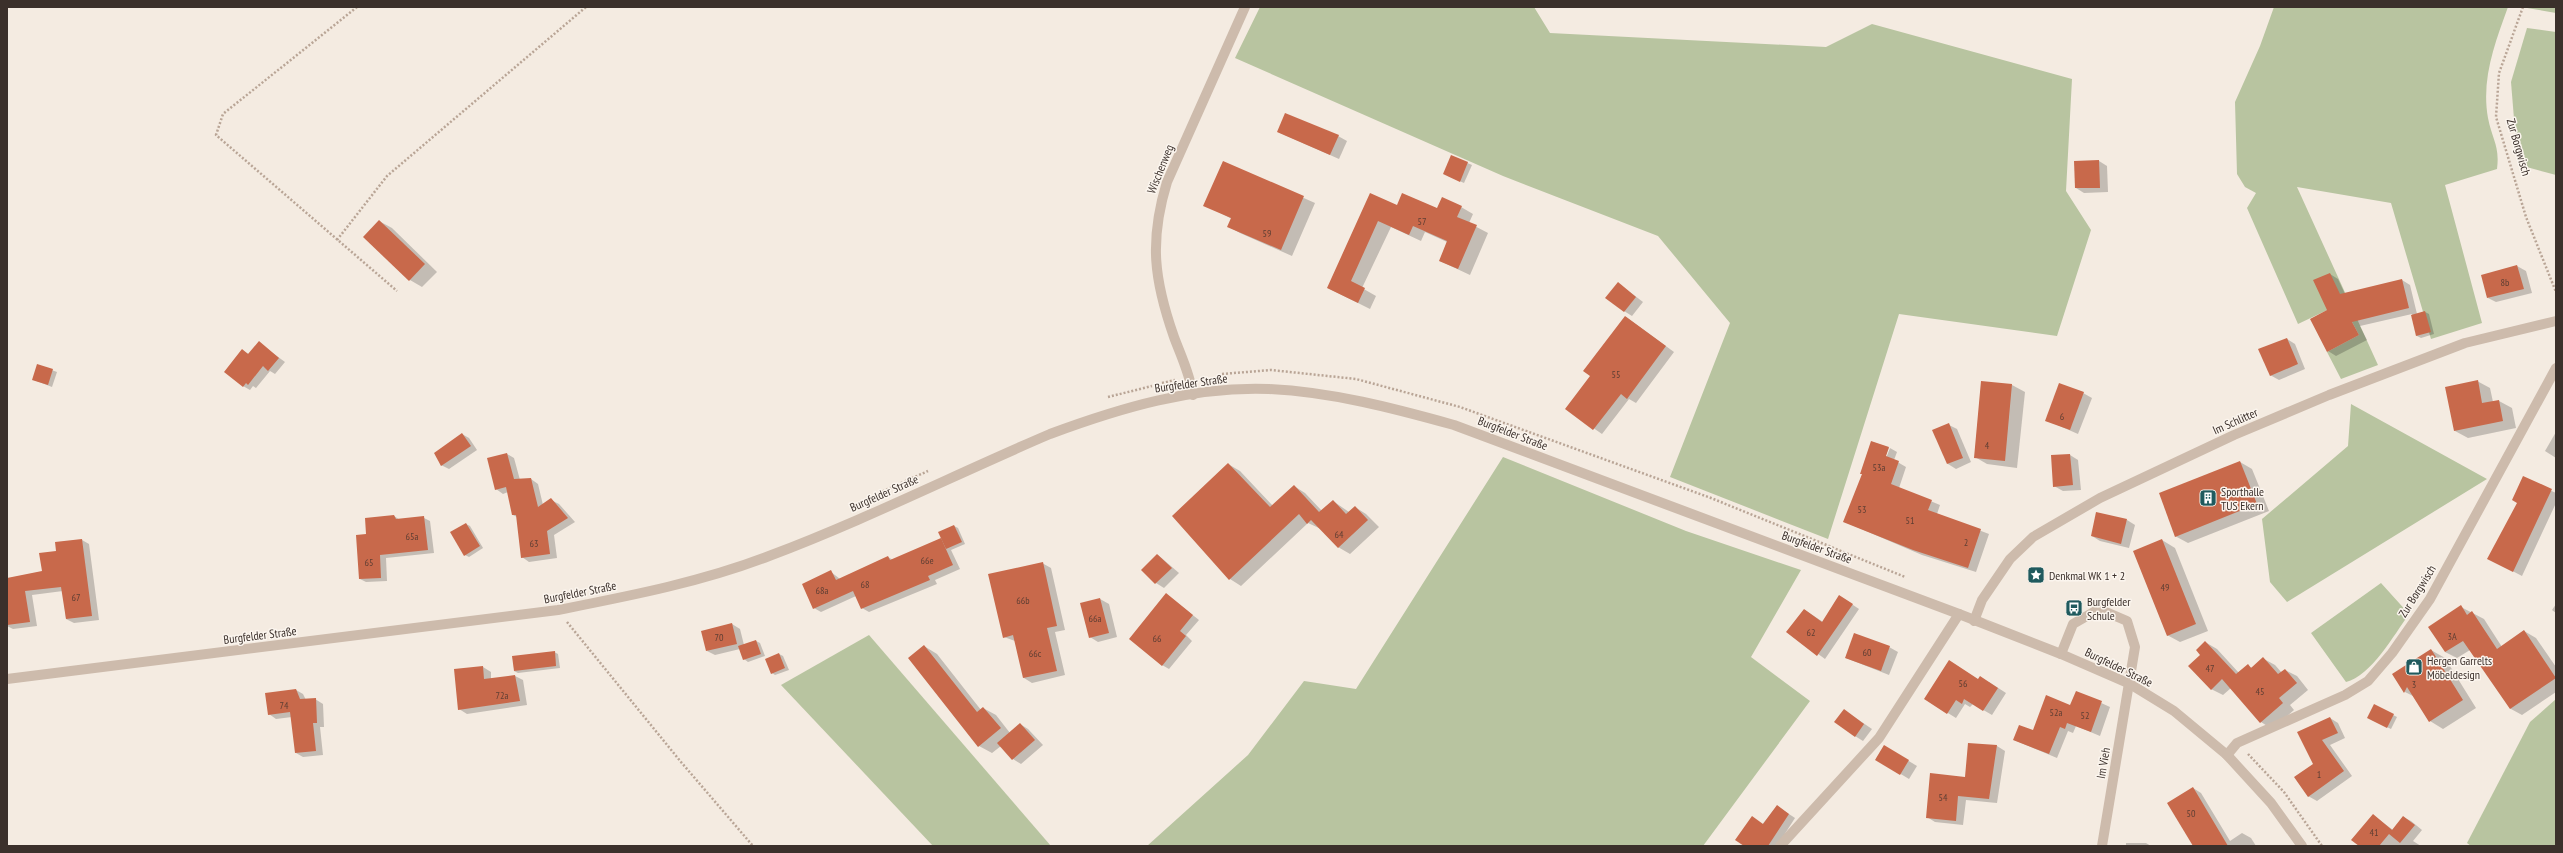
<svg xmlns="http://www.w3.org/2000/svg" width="2563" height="853" viewBox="0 0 2563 853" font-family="'PT Sans Narrow',sans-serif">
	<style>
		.green { fill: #b8c4a0 }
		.shadow { fill: #0003 }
		.building { fill: #c8694b }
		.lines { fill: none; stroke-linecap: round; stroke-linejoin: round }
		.path { stroke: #b9a596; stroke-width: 2.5; stroke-dasharray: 2 2; stroke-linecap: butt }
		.minor { stroke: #cdbbac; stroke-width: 10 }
		.labels { text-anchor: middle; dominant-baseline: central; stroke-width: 3; stroke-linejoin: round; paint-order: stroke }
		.number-label { font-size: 10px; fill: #5e3e33 }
		.street-label { font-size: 12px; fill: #3b302b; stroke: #fbf5ee }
		.poi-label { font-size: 12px; fill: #3b302b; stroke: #fbf5ee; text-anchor: start }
	</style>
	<rect width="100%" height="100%" fill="#f4ebe1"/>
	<g class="green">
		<polygon points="1260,7 1534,7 1550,33 1826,47 1872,24 2072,79 2066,191 2091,230 2057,336 1899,314 1828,539 1670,477 1730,323 1658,236 1503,176 1235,58"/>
		<path d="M 2274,7 L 2508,7 C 2495,43 2481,79 2488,118 C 2492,139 2500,146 2497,169 L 2445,185 L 2482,323 L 2431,339 L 2391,203 L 2297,187 L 2378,365 L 2341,379 L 2327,352 L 2359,335 L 2342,303 L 2298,324 L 2247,208 L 2256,193 L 2245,187 L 2237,174 L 2235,102 L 2260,46 Z"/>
		<polygon points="2521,7 2556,7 2556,13"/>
		<polygon points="2527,28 2556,32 2556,175 2523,166 2515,131 2511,82"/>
		<polygon points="2351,404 2487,479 2287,602 2270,582 2262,519 2348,446"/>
		<polygon points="1503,457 1686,531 1801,570 1751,657 1810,701 1703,846 1147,846 1248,755 1304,681 1356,689"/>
		<path d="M 2381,583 L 2409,614 C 2394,635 2371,676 2346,682 L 2311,633 Z"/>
		<polygon points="869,635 1051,846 933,846 781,685"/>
		<polygon points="2556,699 2556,846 2471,846 2467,843 2530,722"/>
	</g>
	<g class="shadow">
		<polygon points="1278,132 1338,136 1347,141 1339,159"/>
		<polygon points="1451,156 1472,165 1464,183 1448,176"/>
		<polygon points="2099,161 2107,166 2108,192 2084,193 2076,188"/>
		<polygon points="1223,162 1315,203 1292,256 1240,233 1229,227 1232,219 1205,205"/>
		<polygon points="1371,194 1397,207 1438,210 1461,207 1473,214 1469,223 1488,233 1470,275 1440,261 1447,242 1425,232 1421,241 1391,227 1362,288 1376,296 1370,309 1328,288"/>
		<polygon points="379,221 392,228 437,272 422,287 410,280"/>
		<polygon points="2517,266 2526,271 2532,293 2496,302 2488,298"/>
		<polygon points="2330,274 2338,279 2345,294 2402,280 2410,285 2417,314 2425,312 2429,314 2434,334 2421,338 2417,336 2412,314 2360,326 2367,340 2336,356 2328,351"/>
		<polygon points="1618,283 1643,302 1632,316 1624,311"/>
		<polygon points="1626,317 1674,352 1636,403 1629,399 1602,434 1566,409 1591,376"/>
		<polygon points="2287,339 2295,344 2305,369 2279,380 2270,375"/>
		<polygon points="259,343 285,362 275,374 270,371 256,388 253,386 250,390 243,386 243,351 249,354"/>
		<polygon points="38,365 57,372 52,387 34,380"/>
		<polygon points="2477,381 2490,388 2493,402 2499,401 2512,408 2516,428 2468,438 2455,431"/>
		<polygon points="1982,382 2012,385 2025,392 2017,468 1987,464 1975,457"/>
		<polygon points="2083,393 2092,398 2078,434 2046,420"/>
		<polygon points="1949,425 1957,429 1971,462 1956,469 1948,464"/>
		<polygon points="2556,432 2556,458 2545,451"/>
		<polygon points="462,434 469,438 477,450 449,469 441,465"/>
		<polygon points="1872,442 1889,448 1883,461 1885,461 1890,448 1897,452 1894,460 1906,467 1899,488 1940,505 1937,514 1989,534 1976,572 1922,555 1845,522 1863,474"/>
		<polygon points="507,454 514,458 520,480 531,479 538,484 543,505 551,500 559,504 575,522 554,535 557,558 529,562 522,557 517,517 513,515 508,492 503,494 496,489"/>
		<polygon points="2070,455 2078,460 2081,490 2063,491 2054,486 2052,456"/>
		<polygon points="2240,462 2252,469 2269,511 2188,543 2175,536"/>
		<polygon points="1228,464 1240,471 1273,506 1294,486 1305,493 1322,511 1333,501 1349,512 1355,507 1366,514 1379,527 1350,554 1338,547 1321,529 1308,523 1241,586 1230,579"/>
		<polygon points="2523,478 2556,493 2556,503 2522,576 2497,563 2518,503"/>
		<polygon points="394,516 400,520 424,518 430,521 434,553 386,558 387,581 366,582 360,579 367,535"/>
		<polygon points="2127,520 2135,525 2129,548 2100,541 2092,536"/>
		<polygon points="466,524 470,526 483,548 469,557 465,555"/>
		<polygon points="954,526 958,528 965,544 951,550 960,569 935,580 937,584 869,612 862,608 856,596 821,612 814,608 831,572 840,579 888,557 893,560 941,539"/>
		<polygon points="82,540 89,544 99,620 74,623 66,619 63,591 32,595 37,626 13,629 7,626 7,579 43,572 57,552"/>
		<polygon points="2162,540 2175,548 2208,631 2180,642 2167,635"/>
		<polygon points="1158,555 1179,573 1164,588 1156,583"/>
		<polygon points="1042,563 1051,568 1065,630 1055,632 1065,675 1032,683 1024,678 1015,641 1004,637"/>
		<polygon points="1166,594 1199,620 1186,635 1192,641 1169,669 1162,665"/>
		<polygon points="1100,599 1109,604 1117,637 1098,642 1090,637"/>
		<polygon points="1847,601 1859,609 1825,659 1788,632 1805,610 1823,622"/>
		<polygon points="2556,604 2556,613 2552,610"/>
		<polygon points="2461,607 2484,619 2502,647 2524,631 2536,638 2556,667 2556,692 2522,715 2511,709 2470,650 2457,658 2445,652"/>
		<polygon points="732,624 740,629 744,645 756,641 760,643 765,656 748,662 744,659 740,649 715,655 707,651"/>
		<polygon points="2205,642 2217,649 2239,673 2248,666 2253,668 2264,659 2275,665 2282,673 2285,670 2297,676 2308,690 2290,705 2294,710 2272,729 2261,722 2231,688 2223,695 2211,689 2202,655"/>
		<polygon points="924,646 937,654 981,710 983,708 996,715 1010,733 1020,724 1028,729 1043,745 1021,764 1013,759 1001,746 992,753 979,746"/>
		<polygon points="1889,647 1898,652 1889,675 1846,658"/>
		<polygon points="2431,650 2445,658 2476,708 2443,729 2430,721 2415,697 2405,692 2394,674"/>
		<polygon points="554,652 558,654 560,668 518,673 514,671"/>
		<polygon points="779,654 783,656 789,670 775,675 772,673"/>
		<polygon points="483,667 491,672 491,679 515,676 523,680 527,705 467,714 459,709"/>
		<polygon points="1979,680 1989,682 2006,693 1992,715 1973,704 1970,707 1965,704 1956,718 1925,699"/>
		<polygon points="296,690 303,694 306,700 315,699 323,704 324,727 320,727 323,755 303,757 296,753 292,717 276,719 269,714"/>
		<polygon points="2077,692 2110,707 2100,736 2076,726 2073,733 2068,731 2057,758 2014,740 2034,731 2071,706"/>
		<polygon points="1844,710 1872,729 1863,741 1855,736"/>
		<polygon points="2393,715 2397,717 2391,729 2372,720"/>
		<polygon points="2330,718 2338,723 2345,738 2330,745 2352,776 2317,801 2308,796 2314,765 2299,733"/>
		<polygon points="1969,744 1997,746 2005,751 1997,803 1966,800 1963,825 1935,822 1927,817 1966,778"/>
		<polygon points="1884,746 1917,766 1909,779 1876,759"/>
		<polygon points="2193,788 2201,793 2230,841 2242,833 2251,838 2256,846 2200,846"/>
		<polygon points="1777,806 1795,818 1777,846 1745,846"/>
		<polygon points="2373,815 2393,830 2403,817 2411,821 2422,830 2413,841 2421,846 2360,846"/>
		<polygon points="2126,843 2146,843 2151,846 2126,846"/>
	</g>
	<g class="building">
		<polygon points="1285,113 1339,135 1330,155 1277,132"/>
		<polygon points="1451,155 1468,162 1460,182 1443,174"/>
		<polygon points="2099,160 2100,188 2075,188 2074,161"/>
		<polygon points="1223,161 1304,196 1281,250 1227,227 1231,218 1203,206"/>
		<polygon points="1370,193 1397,205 1402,193 1437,208 1442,197 1462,206 1457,217 1477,225 1458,269 1439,261 1447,241 1413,226 1409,235 1378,221 1351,281 1365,288 1358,303 1327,288"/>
		<polygon points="379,220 425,264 409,281 363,237"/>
		<polygon points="2517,265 2524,289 2487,298 2481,275"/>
		<polygon points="2330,273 2340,294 2402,279 2409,308 2352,322 2359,335 2327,352 2310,319 2327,310 2313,280"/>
		<polygon points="1618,282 1636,297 1624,312 1605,298"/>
		<polygon points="2425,311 2431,332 2416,336 2411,315"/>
		<polygon points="1625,316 1666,346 1627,399 1621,394 1593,430 1565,409 1590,376 1583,371"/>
		<polygon points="2287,338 2298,364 2270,376 2258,349"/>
		<polygon points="259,341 279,358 268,371 263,366 248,385 246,383 243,387 224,372 242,349 248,354"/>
		<polygon points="37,364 53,369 48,385 32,380"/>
		<polygon points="2478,380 2482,403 2499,400 2503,421 2454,431 2445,387"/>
		<polygon points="1981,381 2012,384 2005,461 1974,458"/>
		<polygon points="2059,383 2084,392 2070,430 2045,421"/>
		<polygon points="1949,423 1963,458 1947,464 1932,430"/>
		<polygon points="462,433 471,446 441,466 434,453"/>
		<polygon points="1871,441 1889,447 1886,456 1899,461 1891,484 1932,500 1928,510 1981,529 1968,568 1913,550 1843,522 1862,474 1860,474"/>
		<polygon points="507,453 514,479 531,478 538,507 551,498 568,518 547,531 550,554 521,558 516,515 512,515 506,487 495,490 487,458"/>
		<polygon points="2070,454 2073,485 2053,487 2051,455"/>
		<polygon points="2240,461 2257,504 2175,537 2159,493"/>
		<polygon points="1228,463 1270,507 1294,485 1319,512 1333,500 1346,514 1355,506 1368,520 1338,548 1311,520 1307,524 1299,514 1229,580 1172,516"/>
		<polygon points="2523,476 2552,489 2513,572 2487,559 2517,503 2512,500"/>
		<polygon points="2096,512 2127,519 2121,544 2091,536"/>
		<polygon points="394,515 396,519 424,516 428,550 380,555 381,578 359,579 356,535 366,534 365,518"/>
		<polygon points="466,523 480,546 464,556 450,532"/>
		<polygon points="954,525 962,542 946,549 938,532"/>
		<polygon points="941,538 953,565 928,576 930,580 861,609 853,591 813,609 802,584 831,570 836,580 888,556 890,560"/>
		<polygon points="82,539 92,616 66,619 61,587 25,591 30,622 7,625 7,578 42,571 39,553 56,551 55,542"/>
		<polygon points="2162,539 2196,624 2167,636 2133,551"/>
		<polygon points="1157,554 1172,568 1155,584 1141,570"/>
		<polygon points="1043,562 1057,626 1047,628 1057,671 1023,678 1013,635 1003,638 988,574"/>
		<polygon points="1166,593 1193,615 1180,631 1186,636 1162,666 1129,639"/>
		<polygon points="1839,595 1853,604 1817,656 1786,632 1804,609 1822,622"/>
		<polygon points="1100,598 1109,633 1089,638 1080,603"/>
		<polygon points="2461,605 2467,615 2472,611 2497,649 2524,630 2556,678 2510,709 2463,641 2445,652 2428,627"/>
		<polygon points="732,623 737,644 706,651 701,631"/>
		<polygon points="1854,633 1890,646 1881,671 1845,658"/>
		<polygon points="756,640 761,654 743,660 738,646"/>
		<polygon points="2205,641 2236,674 2248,664 2251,668 2263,657 2278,674 2285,669 2297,683 2279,698 2283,703 2260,723 2222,679 2211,690 2188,666 2200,655 2196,650"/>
		<polygon points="924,645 977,712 983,707 1001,728 978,747 908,658"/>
		<polygon points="2431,649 2463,700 2429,722 2407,687 2404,693 2392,674"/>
		<polygon points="555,651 556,666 514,671 512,656"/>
		<polygon points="779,653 785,668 771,674 765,659"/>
		<polygon points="1949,660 1978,679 1980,676 1998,688 1983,711 1964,699 1962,704 1956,700 1947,714 1924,699"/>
		<polygon points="483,666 484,679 515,675 520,701 458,710 454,669"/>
		<polygon points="296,689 300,699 316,698 317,723 313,723 316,751 295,753 290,712 268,715 265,693"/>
		<polygon points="2076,691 2102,701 2091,732 2067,723 2065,729 2060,727 2049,754 2013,740 2019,725 2033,730 2046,695 2070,705"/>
		<polygon points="2374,704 2394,714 2387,728 2367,718"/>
		<polygon points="1844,709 1864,724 1855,737 1834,722"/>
		<polygon points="2330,717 2338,733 2322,740 2344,771 2308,797 2294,777 2313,764 2297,732"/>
		<polygon points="1020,723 1035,740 1012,760 997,743"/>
		<polygon points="1968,743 1997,745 1989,799 1958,796 1956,821 1926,818 1930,773 1965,777"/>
		<polygon points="1884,745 1909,760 1900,775 1875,760"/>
		<polygon points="2193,787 2228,846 2193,846 2167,803"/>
		<polygon points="1777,805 1789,814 1768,846 1744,846 1735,840 1752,816 1763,824"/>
		<polygon points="2373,814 2392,830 2403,816 2415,825 2400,843 2389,834 2379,846 2359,846 2351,840"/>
	</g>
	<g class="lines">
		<g class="path">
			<polyline points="357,7 223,114 216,135 397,291"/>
			<polyline points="2523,7 2499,73 2496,117 2526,217 2556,292"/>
			<polyline points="337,240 387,176 586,7"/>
			<polyline points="1222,374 1271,370 1356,379 1460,407 1711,498 1905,577"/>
			<polyline points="1162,383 1175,380"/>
			<polyline points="1108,397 1152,386"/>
			<polyline points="879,493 928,471"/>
			<polyline points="567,622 681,762 753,846"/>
			<polyline points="2248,754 2284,792 2322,846"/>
		</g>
		<g class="minor">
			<path d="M 1193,395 C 1190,374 1181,356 1174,337 C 1154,280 1149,241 1167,182 L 1245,7"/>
			<polyline points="1974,621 1982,600 2010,559 2033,537 2100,498 2234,435 2329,395 2465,343 2556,321"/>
			<polyline points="2061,654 2073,624 2099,609 2127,621 2135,647 2102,846"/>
			<path d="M 7,679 L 558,610 C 629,596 702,582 769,556 C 865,520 956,474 1050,434 C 1120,408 1193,386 1269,389 C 1332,392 1393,408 1454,425 L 1959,614 L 2061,654 L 2130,684 L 2174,711 L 2227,755 L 2271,803 L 2302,846"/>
			<polyline points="2227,755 2237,743 2345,695 2368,681 2392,653 2430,599 2556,368"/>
			<polyline points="1780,846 1879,738 1959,614"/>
		</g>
	</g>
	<defs>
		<g id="building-square" transform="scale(0.9)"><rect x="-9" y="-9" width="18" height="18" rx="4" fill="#1f5a5e" stroke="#fbf5ee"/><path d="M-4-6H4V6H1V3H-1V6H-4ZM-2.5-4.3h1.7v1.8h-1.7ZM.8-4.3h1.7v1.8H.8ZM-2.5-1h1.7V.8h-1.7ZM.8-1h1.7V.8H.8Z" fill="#fff"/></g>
		<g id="sight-square" transform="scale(0.9)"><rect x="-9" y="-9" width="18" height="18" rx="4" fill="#1f5a5e" stroke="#fbf5ee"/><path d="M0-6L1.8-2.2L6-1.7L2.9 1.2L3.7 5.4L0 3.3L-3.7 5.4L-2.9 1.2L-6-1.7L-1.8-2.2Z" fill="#fff"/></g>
		<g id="bus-square" transform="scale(0.9)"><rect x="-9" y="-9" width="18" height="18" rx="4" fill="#1f5a5e" stroke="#fbf5ee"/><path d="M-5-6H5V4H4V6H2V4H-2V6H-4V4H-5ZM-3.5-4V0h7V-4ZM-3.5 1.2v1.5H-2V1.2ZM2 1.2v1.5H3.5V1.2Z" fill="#fff"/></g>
		<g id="shop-square" transform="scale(0.9)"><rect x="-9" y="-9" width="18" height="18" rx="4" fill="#1f5a5e" stroke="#fbf5ee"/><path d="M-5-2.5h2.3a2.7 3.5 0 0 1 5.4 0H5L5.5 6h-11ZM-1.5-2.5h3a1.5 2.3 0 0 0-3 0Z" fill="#fff"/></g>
	</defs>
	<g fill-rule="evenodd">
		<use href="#building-square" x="2208" y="498"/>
		<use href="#sight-square" x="2036" y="575"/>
		<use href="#bus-square" x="2074" y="608"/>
		<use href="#shop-square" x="2414" y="667"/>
	</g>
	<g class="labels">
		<g class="number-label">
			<text x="1422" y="221">57</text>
			<text x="1267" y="233">59</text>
			<text x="2505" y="282">8b</text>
			<text x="1616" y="374">55</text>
			<text x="2062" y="416">6</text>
			<text x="1987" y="445">4</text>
			<text x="1879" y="467">53a</text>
			<text x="1862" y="509">53</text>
			<text x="1910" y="520">51</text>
			<text x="1339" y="534">64</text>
			<text x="412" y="536">65a</text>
			<text x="1966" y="542">2</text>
			<text x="534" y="543">63</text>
			<text x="927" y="560">66e</text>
			<text x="369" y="562">65</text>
			<text x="865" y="584">68</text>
			<text x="2165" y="587">49</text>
			<text x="822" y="590">68a</text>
			<text x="76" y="597">67</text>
			<text x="1023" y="600">66b</text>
			<text x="1095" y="618">66a</text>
			<text x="1811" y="632">62</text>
			<text x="2452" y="636">3A</text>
			<text x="719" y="637">70</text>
			<text x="1157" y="638">66</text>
			<text x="1867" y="652">60</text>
			<text x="1035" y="653">66c</text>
			<text x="2210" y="668">47</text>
			<text x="1963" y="683">56</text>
			<text x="2414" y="684">3</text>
			<text x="2260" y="691">45</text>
			<text x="502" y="695">72a</text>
			<text x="284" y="705">74</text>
			<text x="2056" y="712">52a</text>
			<text x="2085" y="715">52</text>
			<text x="2319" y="774">1</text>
			<text x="1943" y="797">54</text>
			<text x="2191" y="813">50</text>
			<text x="2374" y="832">41</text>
		</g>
		<g class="street-label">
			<text transform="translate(2519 147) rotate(74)">Zur Borgwisch</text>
			<text transform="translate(1160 169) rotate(-68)">Wischenweg</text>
			<text transform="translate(1191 383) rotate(-8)">Burgfelder Straße</text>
			<text transform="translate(2235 421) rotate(-24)">Im Schlitter</text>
			<text transform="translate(1513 433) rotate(21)">Burgfelder Straße</text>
			<text transform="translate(884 493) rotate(-24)">Burgfelder Straße</text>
			<text transform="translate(1817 547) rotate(20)">Burgfelder Straße</text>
			<text transform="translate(2417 591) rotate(-58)">Zur Borgwisch</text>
			<text transform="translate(580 592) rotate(-11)">Burgfelder Straße</text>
			<text transform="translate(260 635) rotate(-7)">Burgfelder Straße</text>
			<text transform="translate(2119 667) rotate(26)">Burgfelder Straße</text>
			<text transform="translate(2103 763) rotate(-80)">Im Vieh</text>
		</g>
		<g class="poi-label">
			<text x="2221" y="491">Sporthalle<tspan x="2221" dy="14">TUS Ekern</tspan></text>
			<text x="2049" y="575">Denkmal WK 1 + 2</text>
			<text x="2087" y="601">Burgfelder<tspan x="2087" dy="14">Schule</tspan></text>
			<text x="2427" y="660">Hergen Garrelts<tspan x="2427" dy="14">Möbeldesign</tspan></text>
		</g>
	</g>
	<rect width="2563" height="853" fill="none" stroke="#3b302b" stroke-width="16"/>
</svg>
